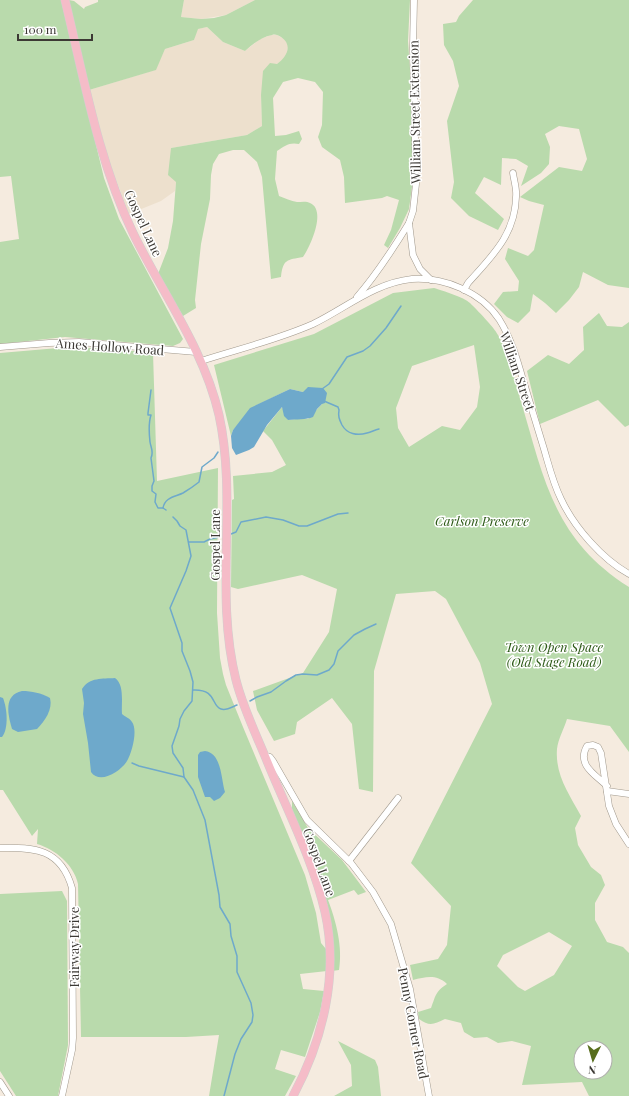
<svg xmlns="http://www.w3.org/2000/svg" width="629" height="1096" viewBox="0 0 629 1096" font-family="'Playfair Display',serif">
	<style>
		.built { fill: #ede0cd }
		.green { fill: #b9daac; fill-rule: evenodd }
		.water { fill: #6ea9cb }
		.lines { fill: none; stroke-linecap: round; stroke-linejoin: round }
		.stream { stroke: #6ea9cb; stroke-width: 1.5 }
		.minor-casing { stroke: #a1998d; stroke-width: 7 }
		.major-casing { stroke: #d0cfce; stroke-width: 9 }
		.minor { stroke: #fff; stroke-width: 6 }
		.major { stroke: #f5bcc8; stroke-width: 8 }
		.labels { text-anchor: middle; dominant-baseline: central; stroke-width: 3; stroke-linejoin: round; paint-order: stroke }
		.street-label { font-size: 13px; fill: #3c3934; stroke: #fff }
		.park-label { font-size: 13px; font-style: italic; fill: #2c5916; stroke: #fff }
	</style>
	<rect width="100%" height="100%" fill="#f5ebdf"/>
	<g class="built">
		<polygon points="184,0 255,0 226,15 201,19 181,17"/>
		<polygon points="207,27 223,42 245,51 260,39 271,35 277,35 286,40 288,46 287,54 283,60 277,64 261,95 262,126 247,135 171,148 176,182 175,191 161,201 129,214 109,161 89,90 155,70 165,49 194,40 197,29"/>
	</g>
	<g class="green">
		<polygon points="0,0 61,0 104,178 119,219 183,339 180,343 173,346 65,337 0,344 0,242 19,239 11,176 0,177"/>
		<path d="M 69,0 L 74,1 L 84,9 L 85,7 L 98,2 L 98,0 L 184,0 L 181,17 L 201,19 L 214,18 L 226,15 L 255,0 L 410,0 L 408,41 L 412,96 L 413,158 L 412,187 L 409,209 L 400,228 L 388,248 L 384,245 L 391,230 L 399,200 L 387,196 L 382,198 L 345,203 L 344,177 L 340,160 L 322,147 L 318,137 L 322,125 L 323,92 L 315,82 L 298,78 L 283,82 L 273,98 L 275,136 L 286,135 L 299,131 L 302,139 L 299,144 C 289,142 285,146 277,151 L 275,179 L 279,196 C 285,198 291,201 297,202 C 301,202 307,201 310,203 C 327,210 310,247 303,257 C 287,260 283,259 281,277 L 271,279 L 262,177 L 257,162 L 244,150 L 233,150 L 219,154 L 213,164 L 211,175 L 210,199 L 201,244 L 195,300 L 196,308 L 183,316 L 158,274 L 168,248 L 173,221 L 176,182 L 168,175 L 171,148 L 247,135 L 262,126 L 261,95 L 263,71 L 270,63 L 277,64 C 287,57 293,45 281,37 C 278,35 275,34 272,35 C 261,37 253,44 245,51 L 223,42 L 207,27 L 198,29 L 194,40 L 165,49 L 156,70 L 89,90 Z"/>
		<polygon points="473,0 629,0 629,288 608,285 583,272 579,287 569,300 556,313 545,303 533,294 530,311 518,323 507,317 494,304 503,292 518,291 519,281 505,259 508,248 528,256 534,250 544,205 529,201 520,197 559,167 582,171 587,159 579,129 559,126 545,134 550,147 549,164 541,173 521,186 528,166 516,159 502,158 501,185 484,177 475,193 504,219 498,230 469,216 451,198 454,182 447,121 459,86 453,61 444,45 443,24 456,22 459,16"/>
		<path d="M 434,288 C 443,291 464,297 470,303 C 477,310 494,327 498,335 C 509,354 514,377 520,398 C 544,478 553,539 629,587 L 629,752 L 610,726 L 567,719 C 564,729 558,739 557,749 C 555,775 569,794 581,816 L 575,828 L 578,845 L 591,867 L 601,875 L 605,885 L 595,903 L 595,920 L 607,942 L 623,947 L 629,953 L 629,1096 L 589,1096 L 582,1082 L 522,1085 L 531,1046 L 512,1041 L 498,1043 L 487,1037 L 474,1038 L 464,1032 L 461,1023 L 445,1019 C 434,1024 430,1027 419,1019 L 418,1012 L 431,1008 C 436,995 435,992 447,984 C 436,974 426,977 413,980 L 410,965 L 438,959 L 447,945 L 451,906 L 411,863 L 492,704 L 480,663 L 446,599 L 435,591 L 396,594 L 374,671 L 373,792 L 359,789 L 352,724 L 332,698 L 297,722 L 295,734 L 274,741 L 257,710 L 253,691 L 303,673 L 329,632 L 337,589 L 302,575 L 238,589 L 231,587 L 232,500 L 234,499 L 233,476 L 272,472 L 286,465 L 272,440 L 263,431 L 282,407 L 288,420 L 303,418 L 308,419 L 322,404 L 303,392 L 290,389 L 255,406 L 233,430 L 231,436 L 214,365 L 314,334 L 393,293 ZM 474,345 L 480,387 L 477,407 L 460,430 L 442,426 L 409,447 L 398,428 L 396,408 L 412,366 ZM 549,932 L 572,946 L 554,975 L 525,991 L 518,987 L 497,966 L 503,955 ZM 581,1048 L 605,1048 L 605,1072 L 581,1072 Z"/>
		<polygon points="599,313 607,326 622,327 629,322 629,425 625,427 598,400 540,424 527,371 548,355 569,364 584,350 583,327"/>
		<path d="M 70,347 L 114,349 L 153,353 L 157,481 L 218,468 L 217,613 L 220,658 L 223,674 L 226,685 L 243,727 L 305,875 L 316,913 L 321,943 L 326,949 L 327,971 L 300,974 L 303,989 L 324,991 L 320,1012 L 305,1057 L 281,1050 L 275,1069 L 296,1076 L 285,1096 L 209,1096 L 219,1035 L 186,1037 L 81,1037 L 78,884 C 74,865 55,849 37,844 L 38,829 L 32,836 L 3,790 L 0,790 L 0,353 Z"/>
		<path d="M 292,801 L 308,828 L 342,860 L 366,892 L 358,895 L 354,890 L 328,900 C 336,921 343,947 339,970 L 332,971 C 332,933 330,901 316,865 C 309,846 299,828 292,809 Z"/>
		<polygon points="62,891 67,901 68,1045 58,1096 16,1096 0,1071 0,894"/>
		<polygon points="338,1041 375,1060 378,1067 381,1096 334,1096 352,1086 351,1065"/>
	</g>
	<g class="water">
		<path d="M 308,387 L 323,388 L 327,393 L 325,403 L 322,404 L 317,409 L 313,417 C 306,420 296,419 288,420 L 284,416 L 282,407 L 267,425 L 254,447 L 249,450 L 236,455 L 232,448 L 231,436 L 233,430 L 250,408 L 290,389 L 303,392 Z"/>
		<path d="M 115,678 C 125,685 121,704 122,714 C 125,717 130,718 132,722 C 138,730 132,753 127,761 C 121,771 100,785 91,772 L 88,743 L 83,714 L 84,703 L 82,689 C 90,677 102,679 115,678 Z"/>
		<path d="M 22,691 C 32,691 41,693 50,698 C 53,709 45,721 37,729 L 18,732 L 12,729 C 8,715 3,695 22,691 Z"/>
		<path d="M 0,697 L 3,698 C 7,708 9,728 2,737 L 0,737 Z"/>
		<path d="M 205,751 C 222,753 221,780 225,792 L 220,798 L 214,801 L 210,797 L 205,797 L 198,777 L 198,755 L 200,752 Z"/>
	</g>
	<g class="lines">
		<g class="stream">
			<polyline points="322,389 329,384 347,357 363,351 370,346 386,328 401,306"/>
			<path d="M 151,390 L 148,413 L 148,415 L 151,415 C 148,424 149,433 150,442 C 151,448 154,452 151,458 L 154,481 L 152,486 L 152,491 L 156,494 L 155,502 L 158,508 L 163,508 L 166,510"/>
			<path d="M 324,401 L 338,407 L 339,410 C 338,416 339,419 342,425 C 347,434 357,436 367,433 C 372,432 374,430 379,429"/>
			<path d="M 163,508 C 165,497 175,497 183,493 C 188,490 194,486 199,482 L 202,467 L 214,458 L 218,452"/>
			<polyline points="173,517 177,521 180,526 186,530 191,556 186,571 170,608 182,643 182,651 190,671 193,682 192,701 184,711 180,719 179,726 172,746 173,753 183,768 184,777"/>
			<polyline points="231,534 236,532 241,522 266,517 283,520 299,526 307,526 338,514 348,513"/>
			<polyline points="189,542 204,542 210,539 219,537"/>
			<path d="M 193,690 C 217,689 211,706 221,709 C 226,711 232,707 237,705"/>
			<polyline points="250,701 257,697 271,692 286,681 296,675 303,674 317,675 329,670 334,664 338,651 354,635 365,629 376,624"/>
			<polyline points="132,763 139,766 184,777 193,790 205,820 219,895 220,907 230,924 231,936 237,956 237,972 251,1003 253,1015 252,1022 241,1039 235,1054 224,1096"/>
		</g>
		<g class="minor-casing">
			<g id="minor">
				<polyline points="414,0 413,48 416,184 413,211 409,223 413,255 420,269 431,280"/>
				<path d="M 464,290 L 468,283 C 492,256 515,235 516,197 C 517,189 514,181 513,173"/>
				<path d="M 357,297 C 377,274 393,249 409,223"/>
				<polyline points="0,347 49,343 79,342 196,352"/>
				<path d="M 201,361 C 238,349 277,340 313,324 C 346,308 374,283 412,279 C 444,277 481,292 499,319 C 511,338 517,359 523,380 C 530,403 537,426 544,449 C 549,466 553,483 561,499 C 574,527 602,559 629,574"/>
				<polyline points="265,756 270,757 273,761 307,820 351,863 373,892 391,924 410,989 429,1096"/>
				<path d="M 607,786 C 596,775 576,765 587,746 L 593,745 L 598,747 L 601,753 L 609,806 L 616,824 L 629,844"/>
				<polyline points="607,791 629,794"/>
				<path d="M 0,848 C 35,847 61,849 72,888 L 73,1038 L 72,1050 L 62,1096"/>
				<polyline points="349,861 398,798"/>
				<polyline points="0,1082 9,1096"/>
			</g>
		</g>
		<g class="major-casing">
			<path id="major" d="M 65,0 C 84,78 98,160 133,233 C 162,293 204,349 219,415 C 238,502 214,593 236,680 C 243,708 256,734 267,761 C 287,810 313,860 325,912 C 339,974 323,1040 293,1096"/>
		</g>
		<use href="#minor" class="minor"/>
		<use href="#major" class="major"/>
	</g>
	<g class="labels">
		<g class="street-label">
			<text transform="translate(414 112) rotate(-91)">William Street Extension</text>
			<text transform="translate(144 223) rotate(65)">Gospel Lane</text>
			<text transform="translate(110 346) rotate(4)">Ames Hollow Road</text>
			<text transform="translate(518 371) rotate(71)">William Street</text>
			<text transform="translate(214 545) rotate(-90)">Gospel Lane</text>
			<text transform="translate(320 862) rotate(70)">Gospel Lane</text>
			<text transform="translate(73 947) rotate(-90)">Fairway Drive</text>
			<text transform="translate(414 1023) rotate(79)">Penny Corner Road</text>
		</g>
		<g class="park-label">
			<text x="482" y="520">Carlson Preserve</text>
			<text x="554" y="646">Town Open Space<tspan x="554" dy="15">(Old Stage Road)</tspan></text>
		</g>
	</g>
	<g transform="translate(593 1060) rotate(185)"><circle r="19" fill="#ffffff" stroke="#b1b0ae"/>
	<path d="M0-3L7 15L0 10L-7 15Z" fill="#586e1d"/>
	<text y="-6" font-size="11" font-weight="bold" text-anchor="middle" fill="#3c3934">N</text>
	</g>
	<path d="M18 34v6h74v-6" fill="none" stroke="#3c3934" stroke-width="2"/>
	<text x="24" y="34" font-size="12" fill="#3c3934" stroke="#ffffff" stroke-width="3" paint-order="stroke">100 m</text>
</svg>
